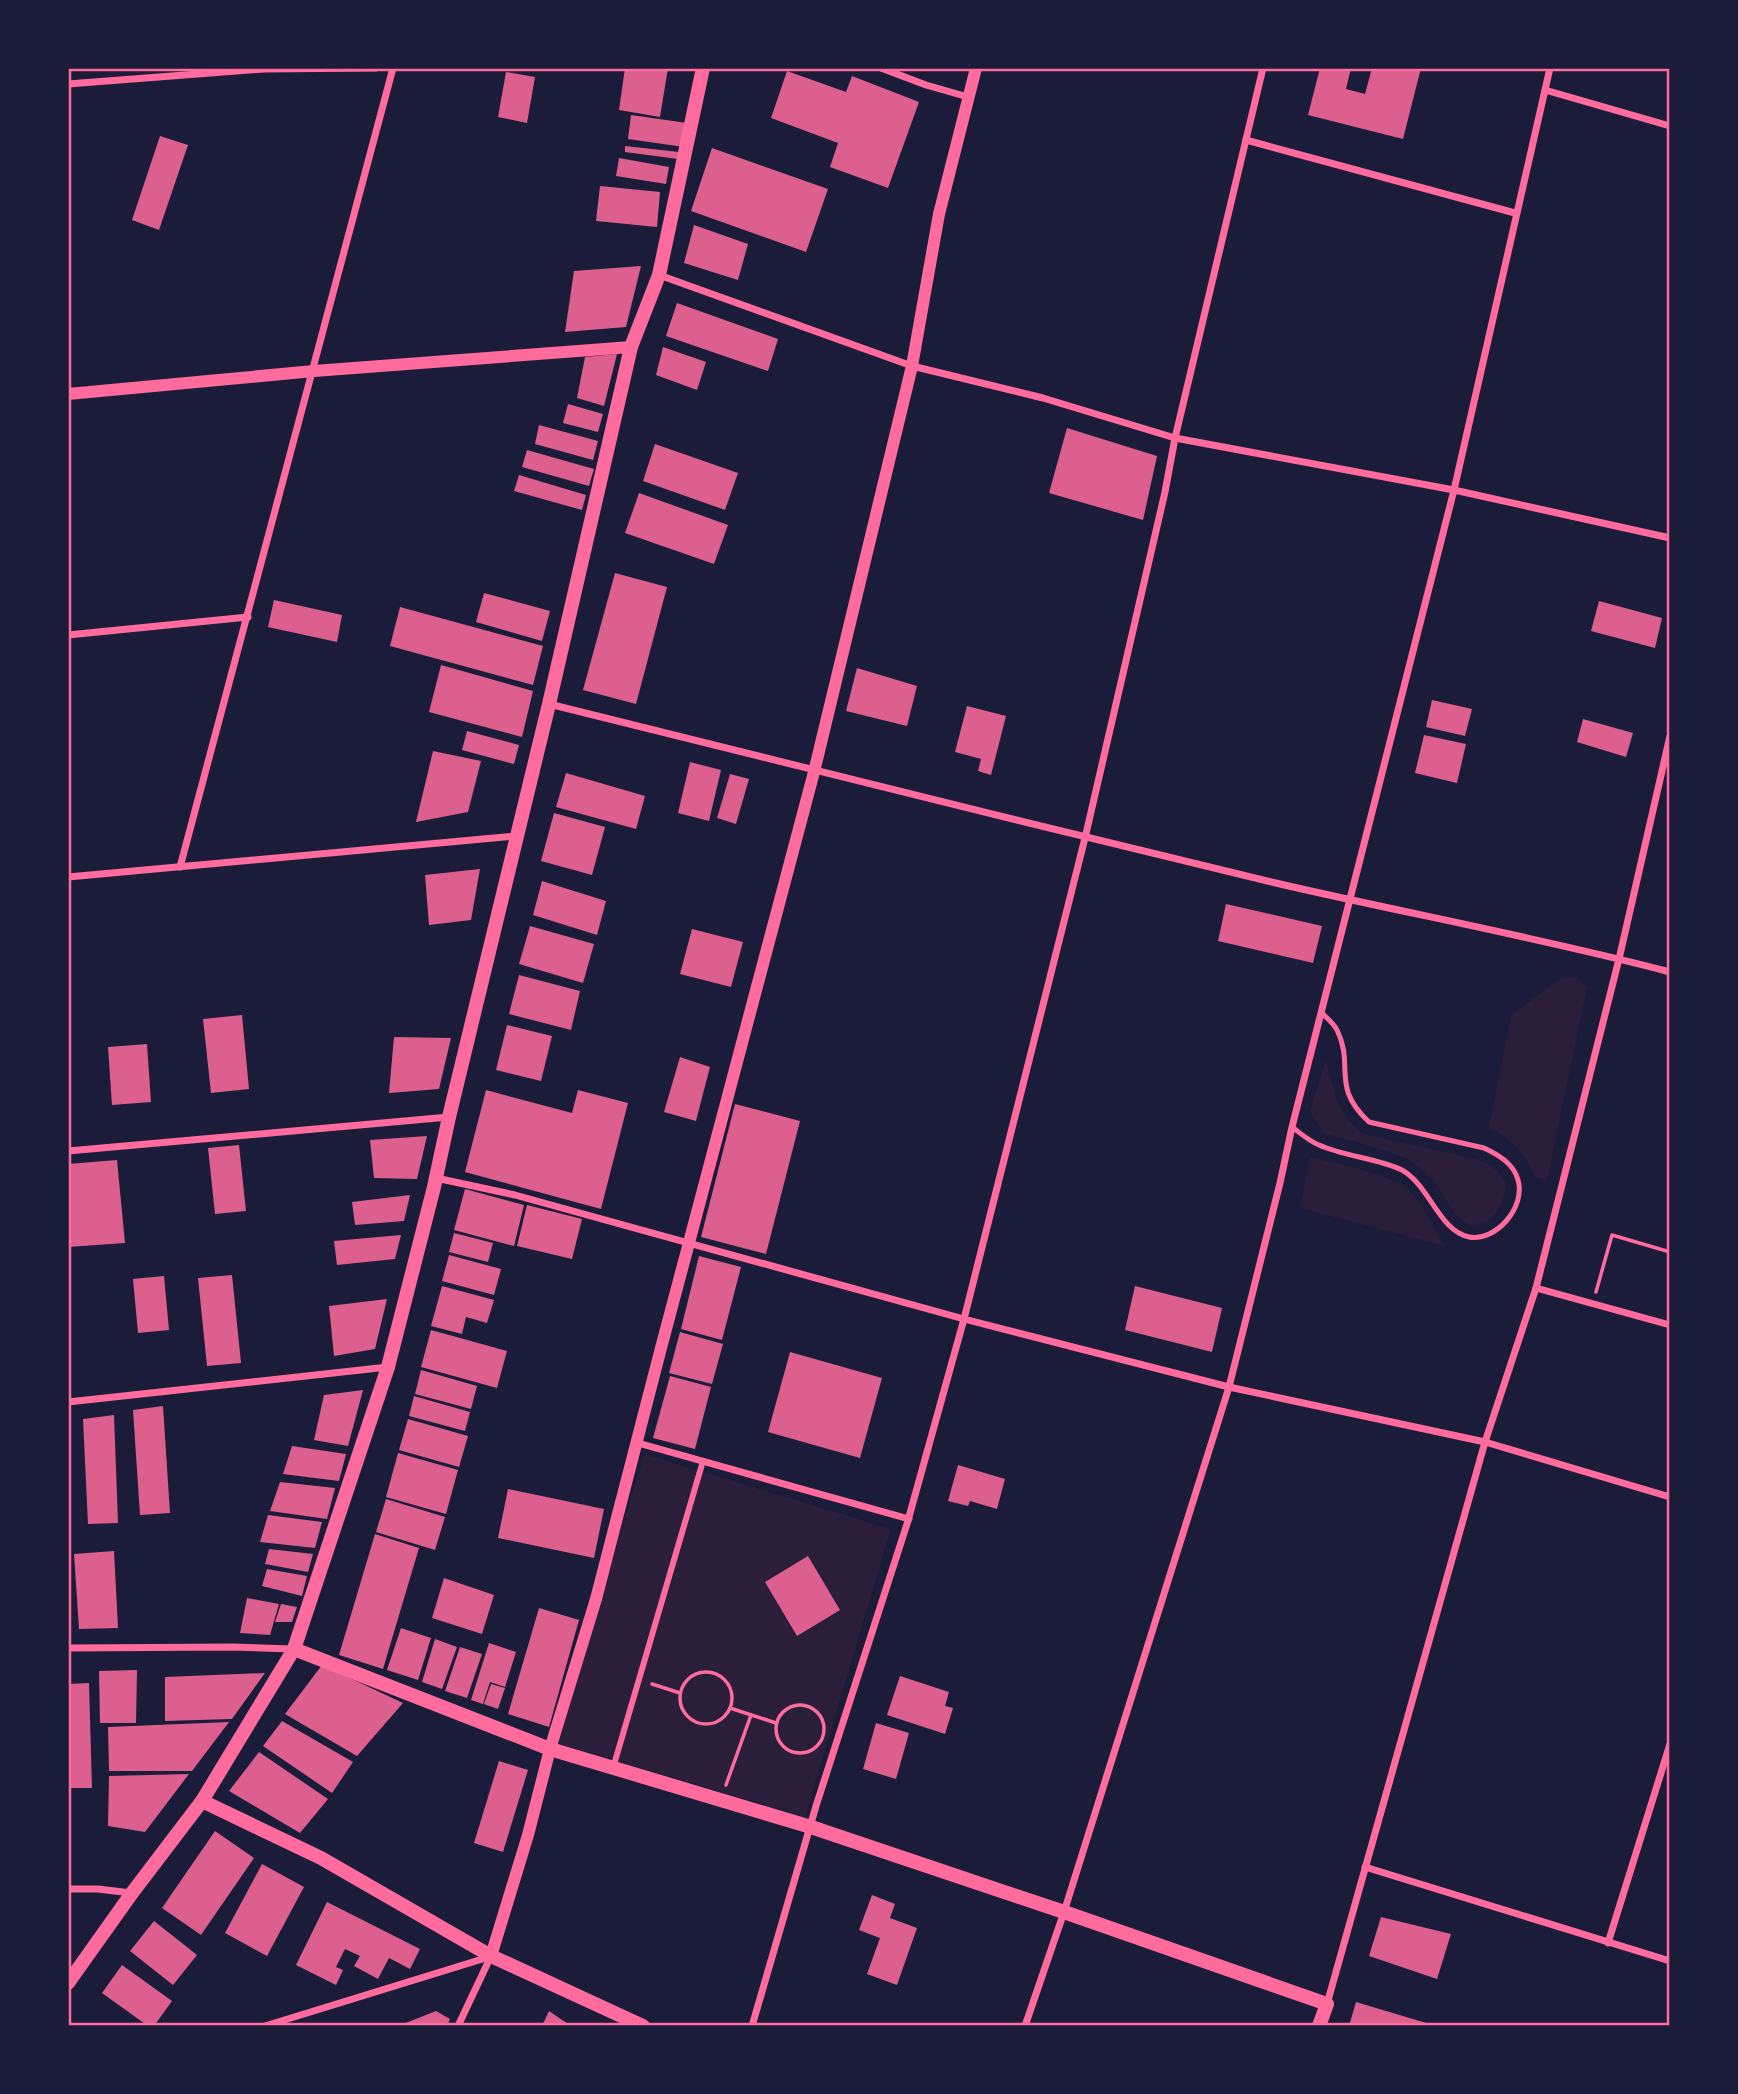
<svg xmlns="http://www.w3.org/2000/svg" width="1738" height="2094" viewBox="0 0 1738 2094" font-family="'Fira Sans Condensed',sans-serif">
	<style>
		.green { fill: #2a1e3b }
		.building { fill: #dd5f8e }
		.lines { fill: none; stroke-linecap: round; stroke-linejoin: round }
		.path { stroke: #ff6b9d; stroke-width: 3.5 }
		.service { stroke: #ff6b9d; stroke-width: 5 }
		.pedestrian { stroke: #ff6b9d; stroke-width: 6 }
		.minor { stroke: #ff6b9d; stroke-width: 7 }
		.tertiary { stroke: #ff6b9d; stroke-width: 12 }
		.secondary { stroke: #ff6b9d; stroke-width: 14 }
		.neatline { fill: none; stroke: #ff6b9d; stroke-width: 2.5 }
	</style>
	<rect width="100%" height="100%" fill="#1b1b3a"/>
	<g class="green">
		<path d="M 1565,976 L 1579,979 L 1587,988 L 1547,1180 L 1535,1177 C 1523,1151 1514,1141 1489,1127 L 1511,1015 Z"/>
		<path d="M 1326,1059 L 1336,1099 L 1346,1118 L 1363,1134 L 1480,1160 C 1493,1166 1500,1172 1506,1184 C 1505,1197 1501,1208 1491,1218 C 1463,1244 1448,1198 1434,1181 C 1428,1174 1418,1166 1410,1161 C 1395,1151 1343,1139 1323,1133 L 1310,1111 Z"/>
		<path d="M 1310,1157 C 1340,1165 1392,1172 1413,1195 C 1426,1210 1434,1229 1445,1246 L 1300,1208 Z"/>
		<polygon points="644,1454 891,1529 805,1817 558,1743"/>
	</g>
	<g class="building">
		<polygon points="625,68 668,68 660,117 619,110"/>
		<polygon points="1320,68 1351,68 1346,89 1365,94 1372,68 1421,68 1403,139 1308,115"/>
		<polygon points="787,71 846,92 852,76 919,102 888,188 830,167 838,143 771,118"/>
		<polygon points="506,72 535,77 527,123 498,117"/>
		<polygon points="631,115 687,123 684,147 628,139"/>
		<polygon points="160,136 188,145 159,230 132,220"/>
		<polygon points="625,146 679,152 678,159 625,152"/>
		<polygon points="712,148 828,189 806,252 691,211"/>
		<polygon points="619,158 669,167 666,184 616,176"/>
		<polygon points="600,186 660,192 657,227 596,221"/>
		<polygon points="694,225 748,244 738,280 684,263"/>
		<polygon points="641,266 626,327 565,332 574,271"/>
		<polygon points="677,303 778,339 768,371 666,336"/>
		<polygon points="663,347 706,362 697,390 656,375"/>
		<polygon points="617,354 604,406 577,398 585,357"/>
		<polygon points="568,404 603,414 598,432 563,423"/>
		<polygon points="539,425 598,441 593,460 535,444"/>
		<polygon points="1067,428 1157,456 1143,520 1049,493"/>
		<polygon points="655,444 738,473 725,510 643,481"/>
		<polygon points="527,450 594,469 589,486 522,467"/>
		<polygon points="519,475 586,495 582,510 514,491"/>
		<polygon points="639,493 728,525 714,564 625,533"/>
		<polygon points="615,573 667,587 636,704 583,690"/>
		<polygon points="484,593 550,611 542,641 476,622"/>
		<polygon points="274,600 342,615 337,642 268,627"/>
		<polygon points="1599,601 1662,618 1655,648 1591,631"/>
		<polygon points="400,607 543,646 533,685 390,646"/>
		<polygon points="441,665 533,691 522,737 429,712"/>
		<polygon points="857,668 917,686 907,726 846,711"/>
		<polygon points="1432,700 1472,709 1465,736 1426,727"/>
		<polygon points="967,706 1006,716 991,775 978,771 981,759 955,752"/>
		<polygon points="1583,719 1633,733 1626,757 1577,742"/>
		<polygon points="467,731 519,745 514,764 462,750"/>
		<polygon points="1424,735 1466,744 1457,783 1415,773"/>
		<polygon points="433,751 481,761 468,812 416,822"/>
		<polygon points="690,762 721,770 709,821 678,813"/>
		<polygon points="566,773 645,796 636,829 556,807"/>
		<polygon points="730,774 749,779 736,824 717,818"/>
		<polygon points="554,813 605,827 592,875 541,861"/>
		<polygon points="480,869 471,920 429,925 425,875"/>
		<polygon points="542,881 606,901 597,935 533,915"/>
		<polygon points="1226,904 1322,926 1313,963 1218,941"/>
		<polygon points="530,926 594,944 583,983 519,964"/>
		<polygon points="692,929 743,942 731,987 680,974"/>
		<polygon points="519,975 580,991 571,1030 509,1014"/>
		<polygon points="242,1015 249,1089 211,1093 203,1019"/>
		<polygon points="507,1025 552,1036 541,1081 496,1070"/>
		<polygon points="394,1037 451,1038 439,1089 389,1093"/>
		<polygon points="147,1044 151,1102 112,1105 108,1047"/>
		<polygon points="680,1057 710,1067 696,1121 664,1112"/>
		<polygon points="486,1090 572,1113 578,1090 628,1103 601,1209 465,1172"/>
		<polygon points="735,1104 800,1121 766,1254 701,1237"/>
		<polygon points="427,1136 417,1179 374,1178 370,1140"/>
		<polygon points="239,1145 246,1211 215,1214 208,1148"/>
		<polygon points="117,1160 125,1243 68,1247 68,1164"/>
		<polygon points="465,1189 524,1205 514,1246 454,1230"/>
		<polygon points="410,1195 404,1221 355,1225 352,1202"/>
		<polygon points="527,1205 582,1219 572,1259 517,1246"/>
		<polygon points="454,1233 493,1243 488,1262 449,1252"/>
		<polygon points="401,1235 395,1259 337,1265 334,1241"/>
		<polygon points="449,1255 501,1269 494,1295 442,1281"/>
		<polygon points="699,1256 741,1267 722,1340 681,1329"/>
		<polygon points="232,1275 241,1363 207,1366 198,1278"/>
		<polygon points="164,1276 169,1330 138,1333 133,1279"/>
		<polygon points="442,1286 494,1300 487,1323 466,1317 462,1334 431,1326"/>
		<polygon points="1135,1286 1222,1308 1212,1352 1125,1330"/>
		<polygon points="387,1299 375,1349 334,1356 329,1306"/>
		<polygon points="431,1330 507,1351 497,1388 421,1367"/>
		<polygon points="680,1332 723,1344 712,1384 669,1373"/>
		<polygon points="790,1352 882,1378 860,1458 768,1432"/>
		<polygon points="421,1370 477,1386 471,1409 415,1394"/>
		<polygon points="670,1376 711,1387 695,1449 653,1438"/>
		<polygon points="363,1390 348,1446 314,1440 324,1395"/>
		<polygon points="414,1396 470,1412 465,1431 409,1416"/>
		<polygon points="163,1406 170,1513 140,1515 133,1410"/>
		<polygon points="114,1415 118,1523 88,1524 83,1419"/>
		<polygon points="408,1419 468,1436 459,1467 399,1450"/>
		<polygon points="292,1446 346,1454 339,1481 283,1474"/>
		<polygon points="398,1453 458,1470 446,1514 386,1497"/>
		<polygon points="958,1465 1005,1479 997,1509 970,1501 968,1506 948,1501"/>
		<polygon points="280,1482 335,1488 327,1519 270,1511"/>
		<polygon points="508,1489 604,1509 594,1558 498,1538"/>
		<polygon points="386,1499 445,1517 435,1550 376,1532"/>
		<polygon points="268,1515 322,1522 315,1548 260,1542"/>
		<polygon points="375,1534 419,1548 383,1669 339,1655"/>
		<polygon points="269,1549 313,1554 308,1572 265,1564"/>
		<polygon points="114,1551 118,1628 79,1629 74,1554"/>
		<polygon points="808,1556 840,1610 797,1636 765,1582"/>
		<polygon points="267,1569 307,1576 302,1596 262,1586"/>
		<polygon points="444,1578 494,1595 482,1634 432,1618"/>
		<polygon points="247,1598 279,1604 270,1635 240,1633"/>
		<polygon points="281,1604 297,1607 292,1622 275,1622"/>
		<polygon points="539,1608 579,1620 549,1727 508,1714"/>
		<polygon points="401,1628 431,1638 418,1680 387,1670"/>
		<polygon points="435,1639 457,1647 442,1689 422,1682"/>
		<polygon points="489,1643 516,1652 505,1687 490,1682 483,1704 471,1700"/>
		<polygon points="460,1647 482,1654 467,1698 445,1691"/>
		<polygon points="322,1665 403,1703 357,1756 285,1714"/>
		<polygon points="137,1670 136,1723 100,1723 99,1671"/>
		<polygon points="265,1673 232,1719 165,1721 165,1677"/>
		<polygon points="900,1676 949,1692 945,1706 953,1708 945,1734 887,1715"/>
		<polygon points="89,1683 92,1788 68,1788 68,1684"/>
		<polygon points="491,1684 505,1688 498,1709 484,1704"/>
		<polygon points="282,1721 353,1762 332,1793 263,1746"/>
		<polygon points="229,1722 192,1771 109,1771 108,1727"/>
		<polygon points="876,1723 909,1733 896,1779 863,1769"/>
		<polygon points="259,1752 328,1799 300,1833 229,1791"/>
		<polygon points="499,1761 528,1770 503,1852 474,1843"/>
		<polygon points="189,1774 145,1832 108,1826 109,1776"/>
		<polygon points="215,1831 254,1858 201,1935 162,1908"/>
		<polygon points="262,1864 304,1887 267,1956 225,1933"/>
		<polygon points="872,1895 895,1904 890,1918 917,1928 897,1985 867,1974 880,1938 859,1930"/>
		<polygon points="327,1902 420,1949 410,1969 389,1958 378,1979 354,1966 360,1956 345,1949 336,1967 343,1970 336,1985 296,1965"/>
		<polygon points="1381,1917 1451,1934 1437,1979 1369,1956"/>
		<polygon points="154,1921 197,1955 173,1985 130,1951"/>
		<polygon points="122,1965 172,2001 154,2026 148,2026 102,1993"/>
		<polygon points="1356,2002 1433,2025 1433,2026 1349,2026"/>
		<polygon points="436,2011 450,2019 447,2026 398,2026"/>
		<polygon points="549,2011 571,2026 542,2026"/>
	</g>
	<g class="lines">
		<g class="path">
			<polyline points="1596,1292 1612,1235 1670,1252"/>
			<circle cx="706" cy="1698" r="26"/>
			<polyline points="652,1684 680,1693"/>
			<circle cx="800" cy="1729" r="24"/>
			<polyline points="730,1708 776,1723"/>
			<polyline points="726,1785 751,1715"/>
		</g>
		<path class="service" d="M 1292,1127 C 1300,1133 1309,1141 1319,1145 C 1343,1156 1380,1159 1402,1170 C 1430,1186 1439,1231 1469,1237 C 1496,1242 1526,1207 1518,1180 C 1514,1164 1499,1155 1484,1148 L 1369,1122 C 1330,1086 1355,1066 1337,1030 C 1334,1024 1328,1019 1323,1014"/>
		<polyline class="pedestrian" points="613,1768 703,1461"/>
		<g class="minor">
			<polyline points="881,68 926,85 968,97"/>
			<polyline points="68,84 264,69 376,68"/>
			<polyline points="1545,90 1670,126"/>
			<polyline points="1246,140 1515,213"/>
			<polyline points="659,275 912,366 1043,398 1175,438 1454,490 1670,538"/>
			<polyline points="68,635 248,617"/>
			<path d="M 549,704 C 792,764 1036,826 1280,884 C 1410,914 1541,938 1670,972"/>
			<polyline points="180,867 393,68"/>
			<polyline points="68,877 516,836"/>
			<polyline points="68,1151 449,1117"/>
			<polyline points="436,1178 515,1195 964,1319 1229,1387 1485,1442 1670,1497"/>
			<polyline points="1536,1288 1670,1325"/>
			<polyline points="68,1402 388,1367"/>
			<polyline points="638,1443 909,1519"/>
			<polyline points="68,1648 234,1647 293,1649"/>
			<polyline points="1365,1867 1670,1961"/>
			<polyline points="68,1889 98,1889 131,1893"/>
			<polyline points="1608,1943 1670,1744"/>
			<polyline points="1327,2004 1485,1442 1536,1288 1619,959 1670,736"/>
			<polyline points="265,2026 489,1957"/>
			<polyline points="458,2026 491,1956"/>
			<polyline points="752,2026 816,1806 907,1524 964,1319 1085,838 1165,492 1175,438 1263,68"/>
			<polyline points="1025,2026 1064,1912 1229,1387 1280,1183 1292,1127 1454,490 1550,68"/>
		</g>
		<g class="tertiary">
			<polyline points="68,394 314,371 631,347"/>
			<polyline points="491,1956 528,1835 550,1749 596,1599 661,1348 814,772 912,366 939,214 976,68"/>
		</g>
		<g class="secondary">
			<polyline points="294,1649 550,1749 811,1827 1064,1912 1327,2004 1319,2026"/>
			<polyline points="202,1801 321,1858 491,1956 643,2026"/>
			<polyline points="68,1983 132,1893 202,1801 294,1649 388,1367 434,1187 449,1117 549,704 631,347 659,275 703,68"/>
		</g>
	</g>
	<rect width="1738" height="2094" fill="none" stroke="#1b1b3a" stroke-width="140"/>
	<rect x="70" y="70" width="1598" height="1954" class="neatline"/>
</svg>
